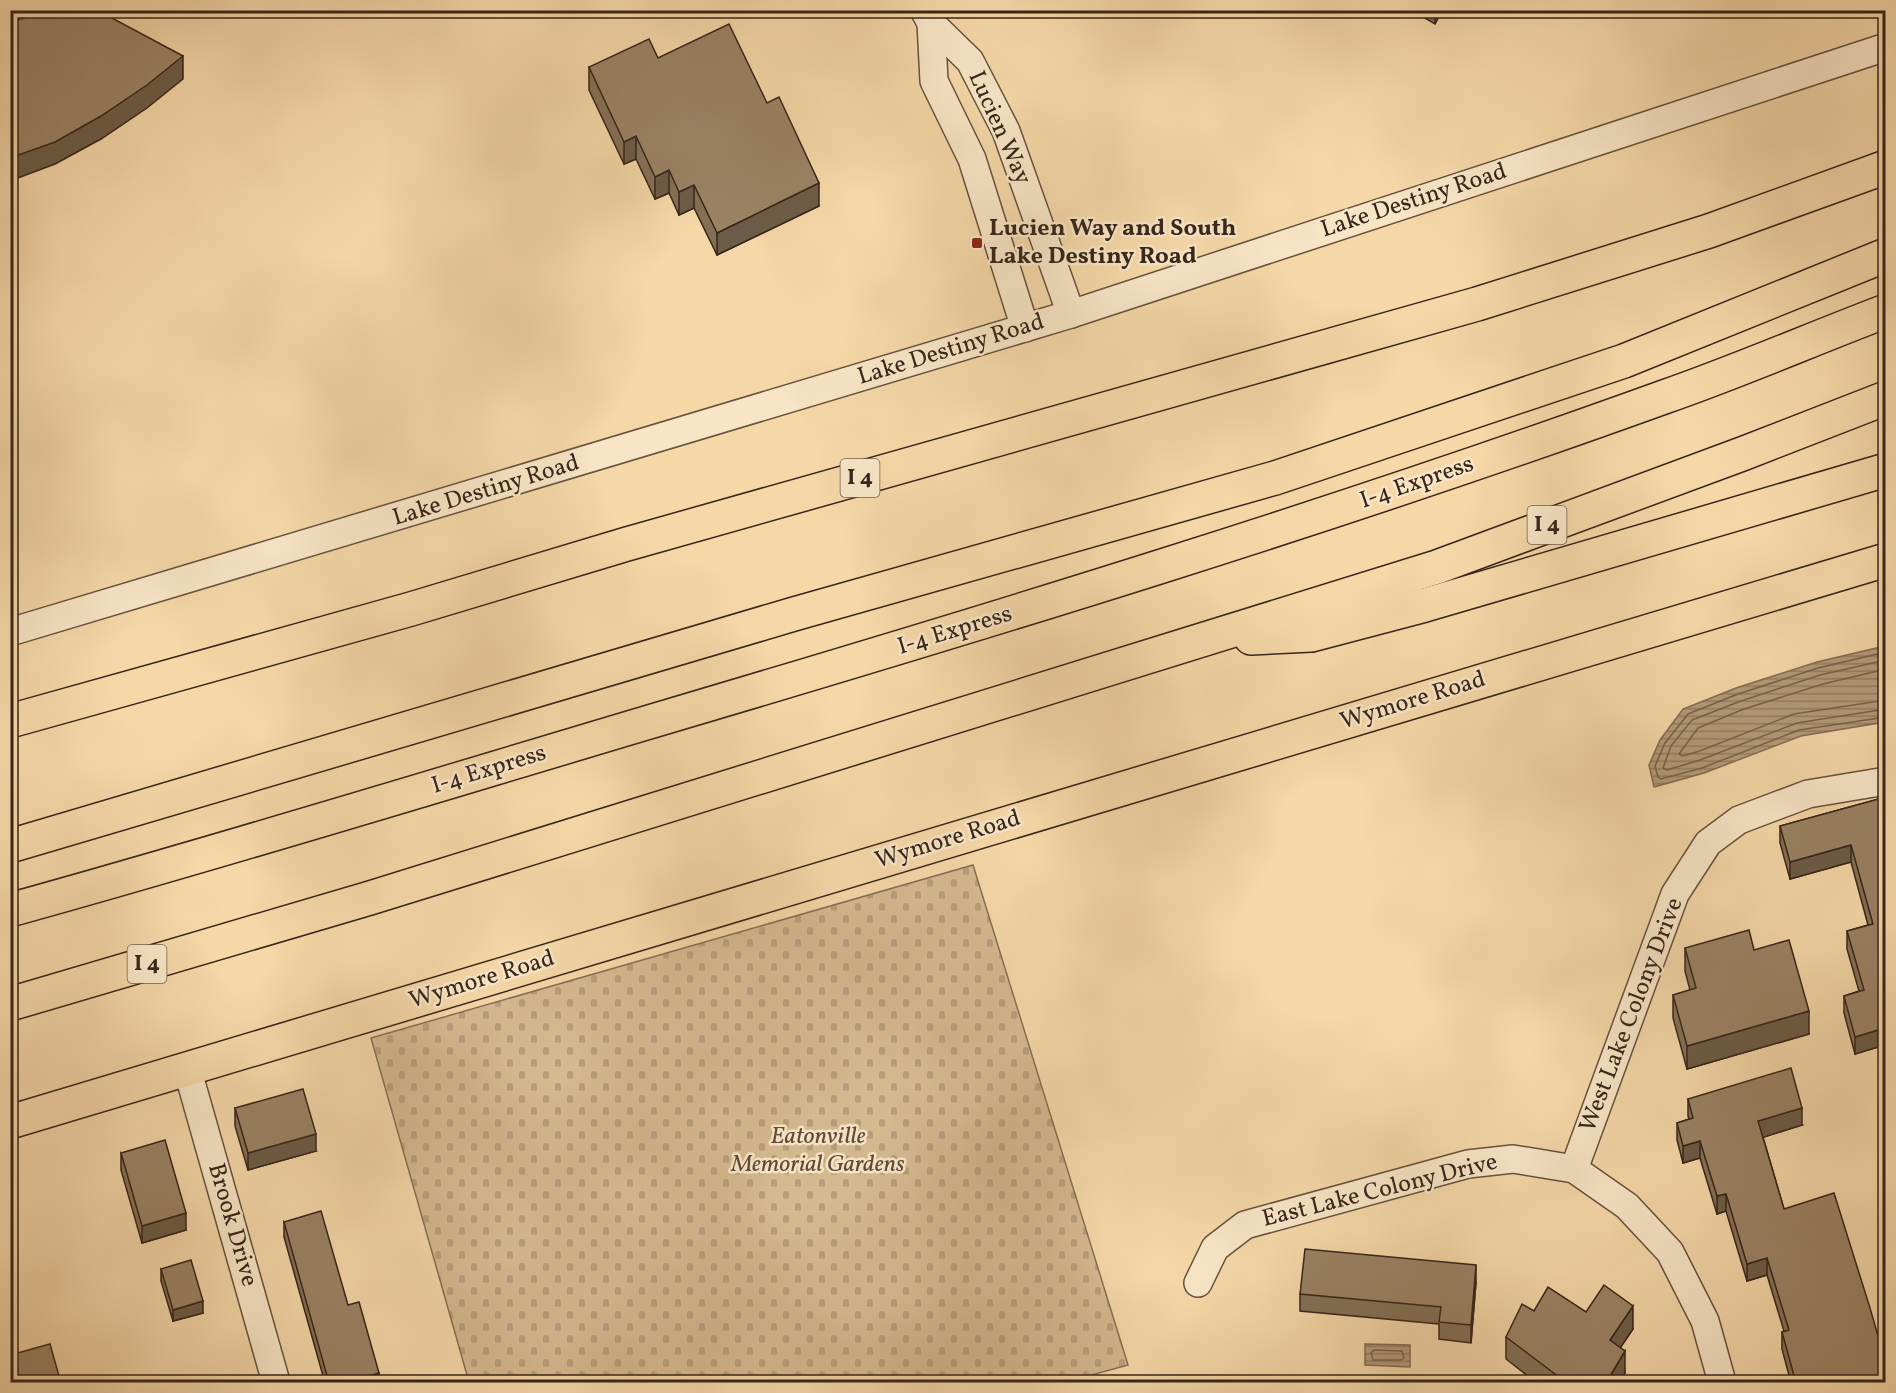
<svg xmlns="http://www.w3.org/2000/svg" width="1896" height="1393" viewBox="0 0 1896 1393" font-family="Vollkorn,serif">
	<style>
		.cemetery { fill: url(#cemetery-stones); stroke: #866f55; stroke-width: 1.5 }
		.water { fill: url(#water-rules); stroke: #826b52; stroke-width: 1.5 }
		.lines { fill: none; stroke-linecap: round; stroke-linejoin: round }
		.shore { stroke: #766049; stroke-width: 1.5 }
		.minor-casing { stroke: #66523e; stroke-width: 30 }
		.major-casing { stroke: #37251a; stroke-width: 36 }
		.highway-casing { stroke: #37251a; stroke-width: 36 }
		.minor { stroke: #f8e5c6; stroke-width: 27 }
		.major { stroke: #f5d7a8; stroke-width: 33 }
		.highway { stroke: #f5d7a8; stroke-width: 33 }
		.wall { fill: #847056; stroke: #37251a; stroke-width: 1.5 }
		.shaded-wall { fill: #6c5b46; stroke: #37251a; stroke-width: 1.5 }
		.building { fill: #9a8264; stroke: #37251a; stroke-width: 1.5 }
		.poi-dot { fill: #8f2418; stroke: #f8e5c6; stroke-width: 2 }
		.labels { text-anchor: middle; dominant-baseline: central; stroke-width: 5; stroke-linejoin: round; paint-order: stroke }
		.shield { fill: #f8e5c6; stroke: #715f4e; stroke-width: 1.5 }
		.shield-label { font-size: 22px; font-weight: bold; fill: #37251a }
		.street-label { font-size: 24px; fill: #37251a; stroke: #f8e5c6 }
		.poi-label { font-size: 24px; font-weight: bold; fill: #37251a; stroke: #f8e5c6; text-anchor: start }
		.park-label { font-size: 24px; font-style: italic; fill: #5e4a38; stroke: #f8e5c6 }
	</style>
	<defs>
		<pattern id="cemetery-stones" width="16" height="16" patternUnits="userSpaceOnUse" patternTransform="scale(1.5)"><rect width="16" height="16" fill="#d5b990"/><path d="M2 7V4a2 2 0 0 1 4 0v3zM10 15v-3a2 2 0 0 1 4 0v3z" fill="#b79f7c"/></pattern>
		<pattern id="water-rules" width="6" height="5" patternUnits="userSpaceOnUse" patternTransform="scale(1.5)"><rect width="6" height="5" fill="#b49a78"/><path d="M0 2.5h6" fill="none" stroke="#937d62"/></pattern>
	</defs>
	<rect width="100%" height="100%" fill="#f5d7a8"/>
	<filter id="stains"><feTurbulence type="fractalNoise" baseFrequency=".00333" numOctaves="4"/><feColorMatrix values="0 0 0 0 .2 0 0 0 0 .09 0 0 0 0 .02 0 0 0 .5 -.17"/></filter>
	<radialGradient id="worn" r=".72"><stop offset=".6" stop-color="#630" stop-opacity="0"/><stop offset="1" stop-color="#630" stop-opacity=".3"/></radialGradient>
	<polygon class="cemetery" points="973,865 1128,1365 1066,1382 469,1382 371,1038"/>
	<g class="water">
		<polygon points="1885,646 1885,722 1801,736 1704,773 1654,787 1649,765 1660,740 1683,709 1736,688 1817,662"/>
		<polygon points="1365,1344 1410,1345 1410,1367 1365,1365"/>
	</g>
	<g class="lines">
		<g class="shore">
			<polyline points="1886,652 1818,668 1738,694 1688,714 1665,743 1655,766 1658,777 1661,779 1702,768 1799,730 1886,717"/>
			<polyline points="1886,660 1820,675 1741,701 1692,720 1671,746 1663,768 1667,770 1700,760 1797,723 1886,709"/>
			<polyline points="1886,669 1823,684 1744,709 1698,728 1679,754 1682,756 1697,752 1794,714 1886,700"/>
			<polygon points="1374,1350 1402,1351 1404,1358 1401,1360 1373,1360 1371,1353"/>
		</g>
		<g class="minor-casing">
			<g id="minor">
				<polyline points="924,10 931,23 970,61 1006,131 1071,314"/>
				<polyline points="931,23 934,81 972,159 1025,328"/>
				<polyline points="10,632 1071,314 1886,47"/>
				<polyline points="187,1068 276,1382"/>
				<polyline points="1574,1169 1675,894 1708,843 1739,820 1808,794 1886,781"/>
				<polyline points="1198,1283 1215,1248 1245,1225 1468,1164 1513,1159 1574,1169 1627,1206 1670,1252 1705,1321 1722,1382"/>
			</g>
		</g>
		<g class="major-casing">
			<polyline id="major" points="10,1122 1886,560"/>
		</g>
		<g class="highway-casing">
			<g id="highway">
				<polyline points="1251,638 1311,635 1425,605 1886,470"/>
				<polyline points="10,721 411,609 627,544 1477,304 1709,231 1886,167"/>
				<polyline points="10,846 794,614 1275,478 1624,361 1886,255"/>
				<path d="M 10,910 C 227,850 441,784 656,720 C 994,620 1332,517 1664,397 C 1739,371 1812,339 1886,311"/>
				<polyline points="10,1004 370,898 1437,567 1742,454 1886,398"/>
			</g>
		</g>
		<use href="#minor" class="minor"/>
		<use href="#major" class="major"/>
		<use href="#highway" class="highway"/>
	</g>
	<g class="wall">
		<polygon points="1411,10 1442,10 1435,24"/>
		<polygon points="589,67 767,103 819,206 717,255 694,208 679,215 669,193 655,199 636,159 624,164 589,90"/>
		<polygon points="1886,797 1886,1074 1878,1047 1855,1054 1844,1013 1844,996 1859,991 1847,949 1847,931 1868,925 1851,862 1790,879 1780,843 1780,826"/>
		<polygon points="1685,948 1754,950 1809,1034 1687,1069 1673,1018 1673,995 1690,990 1685,971"/>
		<polygon points="1688,1099 1802,1125 1763,1137 1784,1209 1886,1383 1791,1383 1782,1349 1782,1332 1784,1331 1767,1275 1747,1281 1726,1211 1717,1214 1700,1158 1683,1163 1677,1140 1677,1123 1689,1119 1688,1116"/>
		<polygon points="235,1108 316,1151 248,1170 235,1126"/>
		<polygon points="121,1153 186,1230 142,1243 121,1170"/>
		<polygon points="284,1222 348,1305 379,1383 325,1383 284,1237"/>
		<polygon points="161,1269 203,1313 173,1321 161,1281"/>
		<polygon points="1476,1282 1471,1343 1439,1339 1439,1324 1300,1311 1300,1294"/>
		<polygon points="1586,1312 1633,1329 1620,1348 1625,1373 1619,1383 1537,1383 1506,1359 1506,1337"/>
	</g>
	<g class="shaded-wall">
		<polygon points="1435,10 1442,10 1435,24"/>
		<polygon points="183,56 183,79 147,108 101,139 55,164 10,181 10,158"/>
		<polygon points="636,136 636,159 624,164 624,142"/>
		<polygon points="669,170 669,193 655,199 655,177"/>
		<polygon points="819,183 819,206 717,255 717,233"/>
		<polygon points="694,185 694,208 679,215 679,192"/>
		<polygon points="1851,845 1851,862 1790,879 1790,862"/>
		<polygon points="1809,1011 1809,1034 1687,1069 1687,1046"/>
		<polygon points="1878,1030 1878,1047 1855,1054 1855,1037"/>
		<polygon points="1802,1108 1802,1125 1758,1139 1758,1121"/>
		<polygon points="316,1134 316,1151 248,1170 248,1153"/>
		<polygon points="1700,1141 1700,1158 1683,1163 1683,1146"/>
		<polygon points="1726,1194 1726,1211 1717,1214 1717,1196"/>
		<polygon points="186,1213 186,1230 142,1243 142,1226"/>
		<polygon points="1767,1258 1767,1275 1747,1281 1747,1264"/>
		<polygon points="1476,1265 1476,1282 1471,1343 1471,1325"/>
		<polygon points="203,1301 203,1313 173,1321 173,1310"/>
		<polygon points="1633,1306 1633,1329 1610,1363 1610,1340"/>
		<polygon points="1625,1351 1625,1373 1619,1383 1606,1383"/>
		<polygon points="379,1373 379,1383 345,1383"/>
	</g>
	<g class="building">
		<polygon points="52,10 97,10 183,56 147,85 101,116 55,142 10,158 10,22"/>
		<polygon points="729,24 767,103 779,97 819,183 717,233 694,185 679,192 669,170 655,177 636,136 624,142 589,67 649,39 658,58"/>
		<polygon points="1886,797 1886,1056 1878,1030 1855,1037 1844,996 1864,990 1847,931 1873,924 1851,845 1790,862 1780,826"/>
		<polygon points="1749,930 1754,950 1789,940 1809,1011 1687,1046 1673,995 1696,988 1685,948"/>
		<polygon points="1791,1068 1802,1108 1758,1121 1784,1209 1834,1193 1870,1308 1886,1364 1886,1383 1796,1383 1782,1332 1789,1330 1767,1258 1747,1264 1726,1194 1717,1196 1700,1141 1683,1146 1677,1123 1693,1118 1688,1099"/>
		<polygon points="303,1089 316,1134 248,1153 235,1108"/>
		<polygon points="165,1140 186,1213 142,1226 121,1153"/>
		<polygon points="321,1211 348,1305 359,1302 379,1373 345,1383 329,1383 284,1222"/>
		<polygon points="1305,1249 1476,1265 1471,1325 1439,1322 1441,1307 1300,1294"/>
		<polygon points="191,1260 203,1301 173,1310 161,1269"/>
		<polygon points="1604,1285 1633,1306 1610,1340 1625,1351 1606,1383 1567,1383 1506,1337 1522,1304 1534,1311 1548,1287 1586,1312"/>
		<polygon points="50,1344 61,1383 10,1383 10,1355"/>
	</g>
	<rect class="poi-dot" x="971" y="237" width="12" height="12" rx="3"/>
	<g class="labels">
		<g class="shield">
			<rect x="840.5" y="459" width="39" height="38" rx="4.5"/>
			<rect x="1527.5" y="506" width="39" height="38" rx="4.5"/>
			<rect x="127.5" y="945" width="39" height="38" rx="4.5"/>
		</g>
		<g class="shield-label">
			<text x="860" y="478">I 4</text>
			<text x="1547" y="525">I 4</text>
			<text x="147" y="964">I 4</text>
		</g>
		<g class="street-label">
			<text transform="translate(999 128) rotate(66)">Lucien Way</text>
			<text transform="translate(1414 201) rotate(-18)">Lake Destiny Road</text>
			<text transform="translate(951 350) rotate(-17)">Lake Destiny Road</text>
			<text transform="translate(1417 483) rotate(-19)">I-4 Express</text>
			<text transform="translate(486 491) rotate(-17)">Lake Destiny Road</text>
			<text transform="translate(955 631) rotate(-17)">I-4 Express</text>
			<text transform="translate(1413 701) rotate(-17)">Wymore Road</text>
			<text transform="translate(489 770) rotate(-17)">I-4 Express</text>
			<text transform="translate(948 840) rotate(-17)">Wymore Road</text>
			<text transform="translate(482 980) rotate(-17)">Wymore Road</text>
			<text transform="translate(1632 1015) rotate(-69)">West Lake Colony Drive</text>
			<text transform="translate(1380 1191) rotate(-14)">East Lake Colony Drive</text>
			<text transform="translate(232 1225) rotate(74)">Brook Drive</text>
		</g>
		<g class="poi-label">
			<text x="989" y="229">Lucien Way and South<tspan x="989" dy="28">Lake Destiny Road</tspan></text>
		</g>
		<g class="park-label">
			<text x="818" y="1137">Eatonville<tspan x="818" dy="28">Memorial Gardens</tspan></text>
		</g>
	</g>
	<rect width="1896" height="1393" fill="none" stroke="#f5d7a8" stroke-width="36"/>
	<rect x="12" y="12" width="1872" height="1369" fill="none" stroke="#37251a" stroke-width="3"/>
	<rect x="18" y="18" width="1860" height="1357" fill="none" stroke="#37251a" stroke-width="1.5"/>
	<rect width="100%" height="100%" filter="url(#stains)"/>
	<rect width="100%" height="100%" fill="url(#worn)"/>
</svg>
